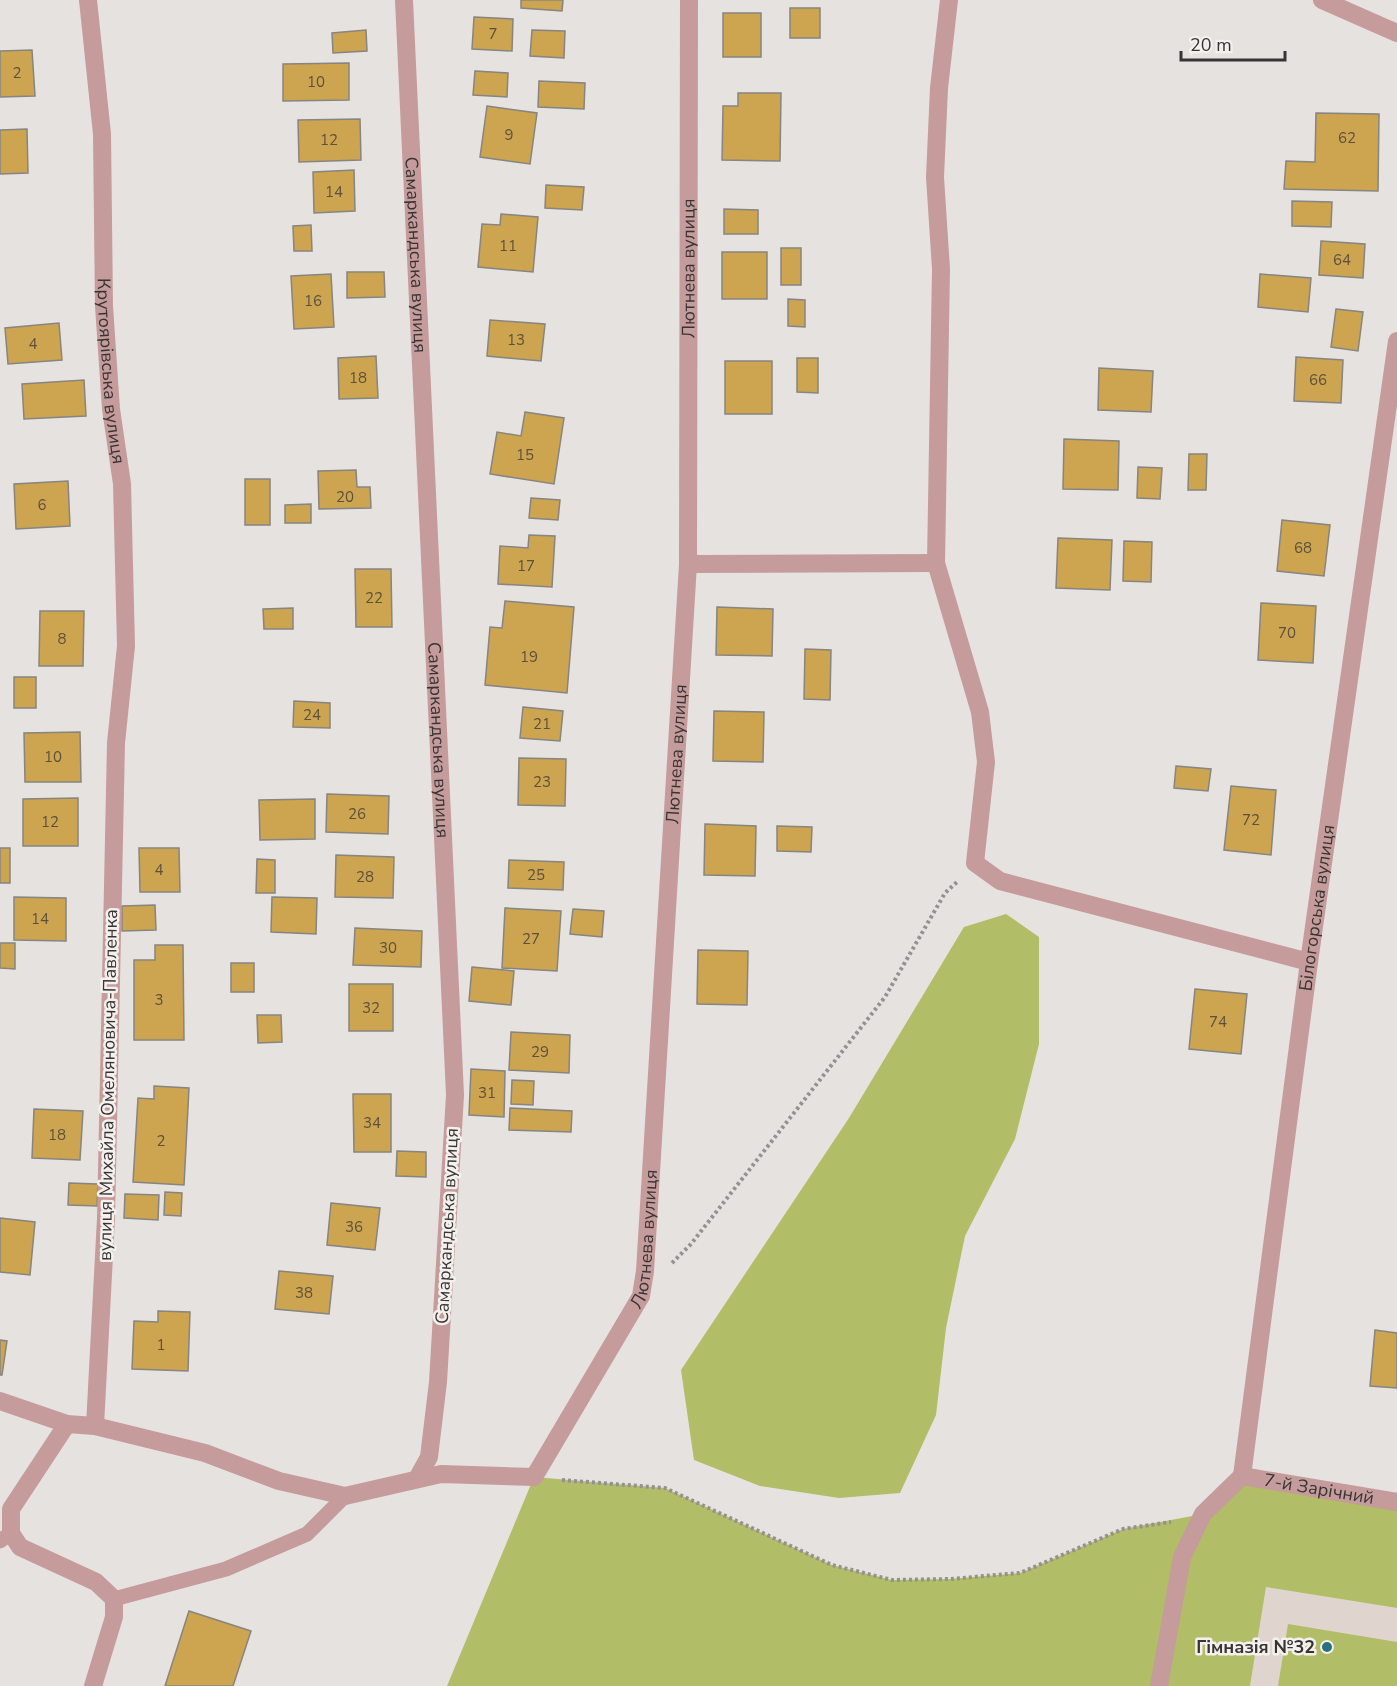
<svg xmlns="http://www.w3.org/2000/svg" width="1397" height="1686" viewBox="0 0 1397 1686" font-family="'Nunito Sans',sans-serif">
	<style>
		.built { fill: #e0d5ce }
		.green { fill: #b1bd67 }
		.building { fill: #cda450; stroke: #868581; stroke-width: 1.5 }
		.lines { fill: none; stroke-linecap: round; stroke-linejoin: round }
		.path { stroke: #949190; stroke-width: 4; stroke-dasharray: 3 3; stroke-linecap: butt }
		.lane { stroke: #c69b9b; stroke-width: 15 }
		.street { stroke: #c69b9b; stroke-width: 18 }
		.poi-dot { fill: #2a717e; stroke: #f4f0ed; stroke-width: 2 }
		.labels { text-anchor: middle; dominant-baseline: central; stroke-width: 5; stroke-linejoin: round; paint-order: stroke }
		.number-label { font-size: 15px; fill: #5c513b }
		.street-label { font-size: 18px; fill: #363534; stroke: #f4f0ed }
		.poi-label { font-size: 18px; font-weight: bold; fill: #363534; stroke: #f4f0ed; text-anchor: end }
	</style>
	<rect width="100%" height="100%" fill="#e6e2e0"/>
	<polygon class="built" points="1266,1587 1397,1608 1397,1686 1250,1686"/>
	<g class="green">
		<polygon points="1006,914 1039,937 1039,1044 1015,1139 965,1236 946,1328 936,1415 900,1493 839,1498 760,1486 694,1460 681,1370 849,1118 964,927"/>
		<polygon points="1242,1476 1397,1502 1397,1608 1266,1587 1250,1686 447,1686 534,1477 665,1488 832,1565 892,1580 950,1579 1020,1573 1123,1529 1203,1514"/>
		<polygon points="1288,1624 1397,1642 1397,1686 1278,1686"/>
	</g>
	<g class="building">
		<polygon points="521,0 563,0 562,11 521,8"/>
		<rect x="790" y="8" width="30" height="30"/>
		<rect x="723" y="13" width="38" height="44"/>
		<polygon points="474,17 513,19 512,51 472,49"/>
		<polygon points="366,30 367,51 333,53 332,33"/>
		<polygon points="532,30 565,31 564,58 530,56"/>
		<polygon points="32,50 35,96 0,97 0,51"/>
		<polygon points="349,63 349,100 283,101 283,64"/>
		<polygon points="475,71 508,73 507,97 473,95"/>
		<polygon points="539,81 585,83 584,109 538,107"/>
		<polygon points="738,93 781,93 780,161 722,160 723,106 738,106"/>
		<polygon points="487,106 537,113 530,164 480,157"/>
		<polygon points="1316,113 1379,114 1378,191 1284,189 1286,161 1315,162"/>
		<polygon points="360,119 361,160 299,162 298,120"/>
		<polygon points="27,129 28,173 0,174 0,130"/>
		<polygon points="354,170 355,211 314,213 313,172"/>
		<polygon points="546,185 584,187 582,210 545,208"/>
		<polygon points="1292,201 1332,202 1331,227 1292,226"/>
		<polygon points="724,209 758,210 758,234 724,234"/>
		<polygon points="501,214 538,217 533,272 478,267 482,224 500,225"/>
		<polygon points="311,225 312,251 294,251 293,226"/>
		<polygon points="1321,241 1365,244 1363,278 1319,275"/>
		<rect x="781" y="248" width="20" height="37"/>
		<rect x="722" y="252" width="45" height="47"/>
		<polygon points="347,272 384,272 385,297 347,298"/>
		<polygon points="331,274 334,327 294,329 291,276"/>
		<polygon points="1260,274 1311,278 1308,312 1258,307"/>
		<polygon points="788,299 805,300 805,327 788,326"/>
		<polygon points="1336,309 1363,312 1358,351 1331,347"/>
		<polygon points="490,320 545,324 541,361 487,356"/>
		<polygon points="59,323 62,360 8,364 5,328"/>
		<polygon points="376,356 378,398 339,399 338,358"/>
		<polygon points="1296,357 1343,360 1341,403 1294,401"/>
		<polygon points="797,358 818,358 818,393 797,392"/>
		<rect x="725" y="361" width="47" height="53"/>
		<polygon points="1099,368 1153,371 1151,412 1098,410"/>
		<polygon points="84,380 86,416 24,419 22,384"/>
		<polygon points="525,412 564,418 554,484 490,474 497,432 521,436"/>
		<polygon points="1064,439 1119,441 1118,490 1063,489"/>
		<polygon points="1189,454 1207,454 1206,490 1188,490"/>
		<polygon points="1138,467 1162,468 1160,499 1137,498"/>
		<polygon points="356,470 357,487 370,487 371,508 319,509 318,471"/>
		<rect x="245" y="479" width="25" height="46"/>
		<polygon points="68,481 70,526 16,529 14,484"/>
		<polygon points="531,498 560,500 558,520 529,518"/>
		<polygon points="311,504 311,523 285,523 285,505"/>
		<polygon points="1282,520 1330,525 1324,576 1277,571"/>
		<polygon points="529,535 555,536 552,587 498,584 500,546 528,548"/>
		<polygon points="1058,538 1112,540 1110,590 1056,588"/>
		<polygon points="1124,541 1152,542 1151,582 1123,581"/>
		<polygon points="355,569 391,569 392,627 356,627"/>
		<polygon points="505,601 574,607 567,693 485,685 490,627 502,628"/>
		<polygon points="1261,603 1316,606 1313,663 1258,660"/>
		<polygon points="717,607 773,609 772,656 716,655"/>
		<polygon points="293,608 293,629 264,629 263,609"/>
		<polygon points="40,611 84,611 83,666 39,666"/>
		<polygon points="805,649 831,650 830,700 804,699"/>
		<rect x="14" y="677" width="22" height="31"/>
		<polygon points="294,701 330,703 330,728 293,727"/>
		<polygon points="523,707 563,711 560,741 520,738"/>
		<polygon points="714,711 764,712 763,762 713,761"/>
		<polygon points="80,732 81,782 25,782 24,733"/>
		<polygon points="519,758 566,759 565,806 518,805"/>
		<polygon points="1176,766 1211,769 1208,791 1174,788"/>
		<polygon points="1231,786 1276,790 1271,855 1224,850"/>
		<polygon points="327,794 389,796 388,834 326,832"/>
		<polygon points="78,798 78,846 23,846 23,799"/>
		<polygon points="315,799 315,839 260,840 259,800"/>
		<polygon points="705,824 756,826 755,876 704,875"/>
		<polygon points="777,826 812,827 811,852 777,851"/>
		<rect x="0" y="848" width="10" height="35"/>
		<polygon points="139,848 179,848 180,892 140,892"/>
		<polygon points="336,855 394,857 393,898 335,897"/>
		<polygon points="257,859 275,860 275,893 256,893"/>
		<polygon points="509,860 564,862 563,890 508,888"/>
		<polygon points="14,897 66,898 66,941 14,940"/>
		<polygon points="272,897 317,898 316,934 271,932"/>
		<polygon points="155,905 156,930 122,931 122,906"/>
		<polygon points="505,908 561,911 557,971 502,968"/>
		<polygon points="573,909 604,911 602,937 570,934"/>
		<polygon points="355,928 422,931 421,967 353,965"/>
		<polygon points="0,943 15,943 15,969 0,968"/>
		<polygon points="155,945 183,945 184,1040 134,1040 134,960 155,960"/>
		<polygon points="698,950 748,951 747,1005 697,1004"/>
		<rect x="231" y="963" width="23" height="29"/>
		<polygon points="472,967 514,971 511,1005 469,1001"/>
		<rect x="349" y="984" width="44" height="47"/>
		<polygon points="1195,989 1247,994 1241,1054 1189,1049"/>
		<polygon points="257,1015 281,1015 282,1042 258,1043"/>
		<polygon points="511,1032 570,1035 569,1073 509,1070"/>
		<polygon points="471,1069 505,1071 504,1117 469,1115"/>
		<polygon points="512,1080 534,1081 533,1105 511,1104"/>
		<polygon points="154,1086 189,1088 184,1185 133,1182 138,1098 154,1099"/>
		<polygon points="353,1094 391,1094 391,1152 354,1152"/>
		<polygon points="510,1108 572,1111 571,1132 509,1130"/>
		<polygon points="34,1109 83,1111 80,1160 32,1158"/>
		<polygon points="397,1151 426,1152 426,1177 396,1176"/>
		<polygon points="69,1183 98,1184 97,1206 68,1205"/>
		<polygon points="165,1192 182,1193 181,1216 164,1215"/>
		<polygon points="125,1194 159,1195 158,1220 124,1218"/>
		<polygon points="331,1203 380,1208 375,1250 327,1245"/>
		<polygon points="0,1218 35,1222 30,1275 0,1272"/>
		<polygon points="279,1271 333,1276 329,1314 275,1309"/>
		<polygon points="158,1311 190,1312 188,1371 132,1369 134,1321 158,1322"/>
		<polygon points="1375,1330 1397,1333 1397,1388 1370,1386"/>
		<polygon points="0,1340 7,1341 2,1375 0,1375"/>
		<polygon points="189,1611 251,1631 233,1686 165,1686"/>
	</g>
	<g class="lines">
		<g class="path">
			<polyline points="672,1263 691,1244 885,997 945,893 958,881"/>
			<polyline points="562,1480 665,1488 832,1565 892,1580 950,1579 1020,1573 1123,1529 1171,1522"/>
		</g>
		<g class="lane">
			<polyline points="0,1541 11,1533"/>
			<polyline points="114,1599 226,1569 307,1534 345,1496"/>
		</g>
		<g class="street">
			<path id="s1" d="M 88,0 L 102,134 L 104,306 L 111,409 L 122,484 L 126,646 L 116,743 L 106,1218 L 95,1426"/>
			<path id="s2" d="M 404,0 L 455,1095 L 438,1382 L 429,1457 L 418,1477"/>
			<polyline points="949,0 939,88 935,177 941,269 936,563 980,712 986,762 975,863 1000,881 1309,962"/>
			<polyline points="1322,0 1397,33"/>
			<polyline points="688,564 936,563"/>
			<path id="s3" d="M 0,1401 L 67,1424 L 95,1426 L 205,1453 L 279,1481 L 345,1496 L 441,1474 L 534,1477 L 641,1296 L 645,1271 L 688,564 L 689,0"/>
			<polyline points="67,1424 11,1509 11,1533 20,1547 96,1582 114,1599 114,1617 93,1686"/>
			<path id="s4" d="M 1242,1476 L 1309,962 L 1397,341"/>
			<path id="s5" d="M 1242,1476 L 1397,1502"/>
			<polyline points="1159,1686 1182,1557 1203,1514 1242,1476"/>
		</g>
	</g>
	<circle class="poi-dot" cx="1327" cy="1647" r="6"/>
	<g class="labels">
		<g class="number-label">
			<text x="493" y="34">7</text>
			<text x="17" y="73">2</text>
			<text x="316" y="82">10</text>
			<text x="509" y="135">9</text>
			<text x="1347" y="138">62</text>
			<text x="329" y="140">12</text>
			<text x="334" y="192">14</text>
			<text x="508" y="246">11</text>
			<text x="1342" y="260">64</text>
			<text x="313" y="301">16</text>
			<text x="516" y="340">13</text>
			<text x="33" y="344">4</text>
			<text x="358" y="378">18</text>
			<text x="1318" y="380">66</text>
			<text x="525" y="455">15</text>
			<text x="345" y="497">20</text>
			<text x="42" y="505">6</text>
			<text x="1303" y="548">68</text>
			<text x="526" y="566">17</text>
			<text x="374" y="598">22</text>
			<text x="1287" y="633">70</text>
			<text x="62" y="639">8</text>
			<text x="529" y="657">19</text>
			<text x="312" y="715">24</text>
			<text x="542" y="724">21</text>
			<text x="53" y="757">10</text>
			<text x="542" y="782">23</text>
			<text x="357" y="814">26</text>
			<text x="1251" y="820">72</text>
			<text x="50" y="822">12</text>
			<text x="159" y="870">4</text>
			<text x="536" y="875">25</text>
			<text x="365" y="877">28</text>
			<text x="40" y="919">14</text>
			<text x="531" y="939">27</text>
			<text x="388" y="948">30</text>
			<text x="159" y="1000">3</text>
			<text x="371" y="1008">32</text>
			<text x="1218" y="1022">74</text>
			<text x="540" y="1052">29</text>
			<text x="487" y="1093">31</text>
			<text x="372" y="1123">34</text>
			<text x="57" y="1135">18</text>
			<text x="161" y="1141">2</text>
			<text x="354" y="1227">36</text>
			<text x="304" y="1293">38</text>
			<text x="161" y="1345">1</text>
		</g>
		<g class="street-label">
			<text stroke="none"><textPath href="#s2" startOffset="255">Самаркандська вулиця</textPath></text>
			<text stroke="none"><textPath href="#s3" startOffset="1790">Лютнева вулиця</textPath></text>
			<text stroke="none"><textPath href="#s1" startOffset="372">Крутоярівська вулиця</textPath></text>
			<text stroke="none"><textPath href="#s2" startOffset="741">Самаркандська вулиця</textPath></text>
			<text stroke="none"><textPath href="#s3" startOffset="1304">Лютнева вулиця</textPath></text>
			<text stroke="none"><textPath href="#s4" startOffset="573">Білогорська вулиця</textPath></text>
			<text transform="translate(108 1085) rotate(-89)">вулиця Михайла Омеляновича-Павленка</text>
			<text transform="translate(447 1226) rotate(-87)">Самаркандська вулиця</text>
			<text stroke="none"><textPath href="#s3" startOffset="818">Лютнева вулиця</textPath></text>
			<text stroke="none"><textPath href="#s5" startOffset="78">7-й Зарічний</textPath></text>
		</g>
		<g class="poi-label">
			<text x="1315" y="1647">Гімназія №32</text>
		</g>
	</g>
	<path d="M1181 51v9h104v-9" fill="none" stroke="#363534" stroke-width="3"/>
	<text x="1190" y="51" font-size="18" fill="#363534" stroke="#f4f0ed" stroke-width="4.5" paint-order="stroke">20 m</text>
</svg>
